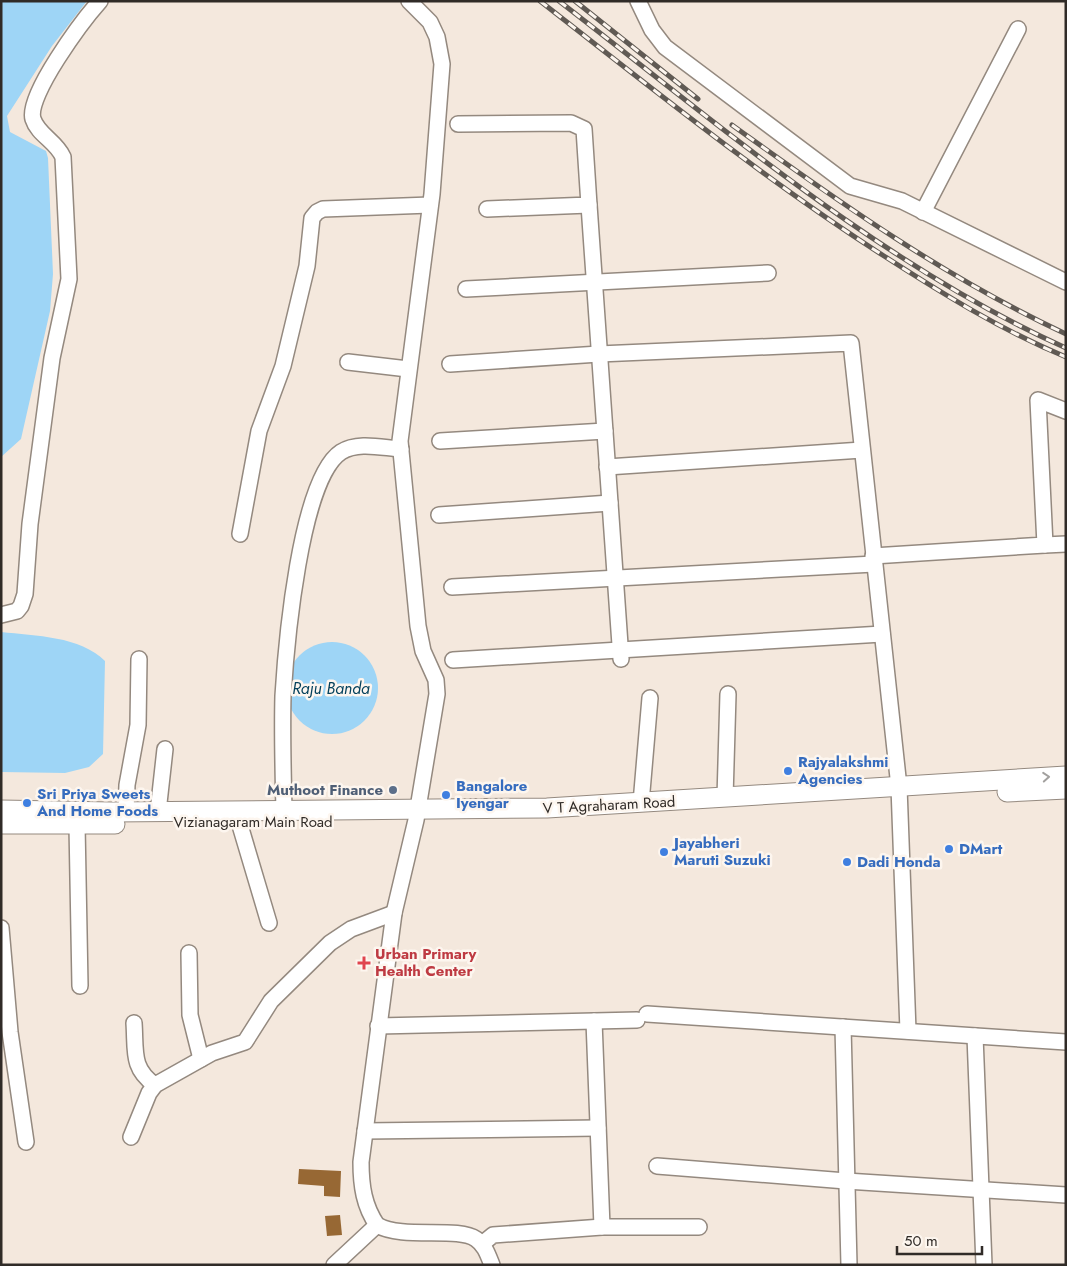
<svg xmlns="http://www.w3.org/2000/svg" width="1067" height="1266" viewBox="0 0 1067 1266" font-family="Jost,sans-serif">
	<style>
		.water { fill: #9ed5f6 }
		.building { fill: #976834 }
		.lines { fill: none; stroke-linecap: round; stroke-linejoin: round }
		.minor-casing { stroke: #94897f; stroke-width: 18 }
		.major-casing { stroke: #94897f; stroke-width: 21 }
		.minor { stroke: #fff; stroke-width: 15 }
		.major { stroke: #fff; stroke-width: 19 }
		.rail-casing { stroke: #605a54; stroke-width: 5 }
		.rail { stroke: #fdf6ef; stroke-width: 3; stroke-dasharray: 9; stroke-linecap: butt }
		.oneway { stroke: #a2a09e }
		.shop-dot { fill: #3f7fe0; stroke: #fdf6ef; stroke-width: 2 }
		.service-dot { fill: #5c6f8a; stroke: #fdf6ef; stroke-width: 2 }
		.health-dot { fill: #e0444e; stroke: #fdf6ef; stroke-width: 2 }
		.labels { text-anchor: middle; dominant-baseline: central; stroke-width: 5; stroke-linejoin: round; paint-order: stroke }
		.shop-label { font-size: 15px; font-weight: bold; fill: #366cbe; stroke: #fdf6ef; text-anchor: start }
		.service-label { font-size: 15px; font-weight: bold; fill: #4e5e75; stroke: #fdf6ef; text-anchor: end }
		.street-label { font-size: 15px; fill: #302b27; stroke: #fdf6ef }
		.health-label { font-size: 15px; font-weight: bold; fill: #be3a42; stroke: #fdf6ef; text-anchor: start }
		.water-label { font-size: 16px; font-style: italic; fill: #04415c; stroke: #fdf6ef }
	</style>
	<rect width="100%" height="100%" fill="#f4e8dd"/>
	<g class="water">
		<polygon points="1,1 87,1 52,46 7,116 10,132 46,151 48,158 53,274 50,311 21,439 1,457"/>
		<path d="M 1,632 C 36,636 80,636 105,661 L 103,754 L 89,767 L 65,773 L 1,772 Z"/>
		<circle cx="332" cy="688" r="46"/>
	</g>
	<g class="building">
		<polygon points="299,1169 341,1171 340,1197 324,1196 324,1186 298,1184"/>
		<polygon points="340,1215 342,1235 327,1236 325,1216"/>
	</g>
	<g class="lines">
		<g class="minor-casing">
			<g id="minor">
				<path d="M 409,1 L 430,22 L 437,37 L 442,64 L 432,194 L 400,441 L 418,626 L 423,651 L 436,680 L 437,694 L 416,820 L 394,913 L 361,1162 C 361,1186 364,1206 377,1225 C 403,1240 457,1226 476,1239 C 485,1245 488,1255 492,1265"/>
				<polyline points="638,1 652,30 665,47 850,186 902,201 1066,282"/>
				<polyline points="458,124 571,123 584,129 589,205 487,209"/>
				<polyline points="589,205 621,659"/>
				<polyline points="923,212 1018,29"/>
				<polyline points="466,289 768,273"/>
				<polyline points="348,362 408,369"/>
				<polyline points="450,364 599,354 851,343 899,787 908,1031"/>
				<polyline points="440,441 605,431"/>
				<polyline points="607,467 862,450"/>
				<polyline points="439,515 610,503"/>
				<polyline points="240,534 259,431 283,366 307,266 312,218 317,212 323,209 430,205"/>
				<polyline points="1045,545 1066,544"/>
				<polyline points="873,556 1045,545 1038,400 1066,411"/>
				<polyline points="452,587 874,564"/>
				<path d="M 1,615 L 17,611 L 21,606 L 25,594 L 30,524 L 52,358 L 69,279 L 63,157 C 56,141 38,135 33,119 C 26,96 83,20 100,1"/>
				<polyline points="453,660 882,634"/>
				<polyline points="725,798 728,694"/>
				<polyline points="641,803 650,698"/>
				<path d="M 284,810 C 283,772 282,734 283,696 C 286,646 300,479 341,452 C 358,441 383,448 401,449"/>
				<polyline points="126,812 127,785 138,725 139,659"/>
				<polyline points="158,812 165,749"/>
				<polyline points="239,822 269,923"/>
				<polyline points="77,825 80,986"/>
				<polyline points="1,928 10,1032 26,1142"/>
				<polyline points="189,953 190,1015 201,1059"/>
				<polyline points="647,1014 1066,1042"/>
				<polyline points="594,1021 602,1227"/>
				<path d="M 134,1023 C 136,1051 131,1068 155,1085"/>
				<polyline points="378,1026 637,1020"/>
				<polyline points="843,1027 849,1265"/>
				<polyline points="975,1036 984,1265"/>
				<polyline points="365,1131 598,1128"/>
				<polyline points="131,1137 149,1093 155,1085 212,1053 245,1042 271,1001 330,943 351,929 394,913"/>
				<polyline points="657,1166 846,1181 1066,1195"/>
				<polyline points="482,1244 493,1235 602,1227 699,1227"/>
				<polyline points="334,1265 377,1225"/>
			</g>
		</g>
		<g class="major-casing">
			<g id="major">
				<polyline points="1007,792 1066,789"/>
				<polyline points="1,810 112,812 547,808 1066,776"/>
				<polyline points="1,824 115,824"/>
			</g>
		</g>
		<use href="#minor" class="minor"/>
		<use href="#major" class="major"/>
		<g class="rail-casing">
			<g id="rail">
				<path d="M 540,1 C 653,89 764,179 884,256 C 943,294 1001,330 1066,357"/>
				<path d="M 559,1 C 717,123 883,266 1066,348"/>
				<polyline points="575,1 698,99"/>
				<path d="M 732,125 C 839,202 946,278 1066,334"/>
			</g>
		</g>
		<use href="#rail" class="rail"/>
	</g>
	<defs><path id="oneway-chevron" d="M-2-3.5L2.5 0L-2 3.5" fill="none" stroke-width="1.6" stroke-linecap="round" stroke-linejoin="round" transform="scale(1.25)"/></defs>
	<use class="oneway" href="#oneway-chevron" transform="translate(1046 777) rotate(-4)"/>
	<g class="shop-dot">
		<circle cx="788" cy="771" r="5"/>
		<circle cx="446" cy="795" r="5"/>
		<circle cx="27" cy="803" r="5"/>
		<circle cx="949" cy="849" r="5"/>
		<circle cx="664" cy="852" r="5"/>
		<circle cx="847" cy="862" r="5"/>
	</g>
	<circle class="service-dot" cx="393" cy="790" r="5"/>
	<path class="health-dot" d="M361.5 955.5h5v5h5v5h-5v5h-5v-5h-5v-5h5z"/>
	<g class="labels">
		<g class="shop-label">
			<text x="798" y="762">Rajyalakshmi<tspan x="798" dy="17">Agencies</tspan></text>
			<text x="456" y="786">Bangalore<tspan x="456" dy="17">Iyengar</tspan></text>
			<text x="37" y="794">Sri Priya Sweets<tspan x="37" dy="17">And Home Foods</tspan></text>
			<text x="674" y="843">Jayabheri<tspan x="674" dy="17">Maruti Suzuki</tspan></text>
			<text x="959" y="849">DMart</text>
			<text x="857" y="862">Dadi Honda</text>
		</g>
		<g class="service-label">
			<text x="383" y="790">Muthoot Finance</text>
		</g>
		<g class="street-label">
			<text transform="translate(609 805) rotate(-3)">V T Agraharam Road</text>
			<text x="253" y="822">Vizianagaram Main Road</text>
		</g>
		<g class="health-label">
			<text x="375" y="954">Urban Primary<tspan x="375" dy="17">Health Center</tspan></text>
		</g>
		<g class="water-label">
			<text x="331" y="688">Raju Banda</text>
		</g>
	</g>
	<rect width="1067" height="1266" fill="none" stroke="#302b27" stroke-width="5"/>
	<path d="M897 1246v8h85v-8" fill="none" stroke="#302b27" stroke-width="2.5"/>
	<text x="904" y="1246" font-size="15" fill="#302b27" stroke="#fdf6ef" stroke-width="4" paint-order="stroke">50 m</text>
</svg>
